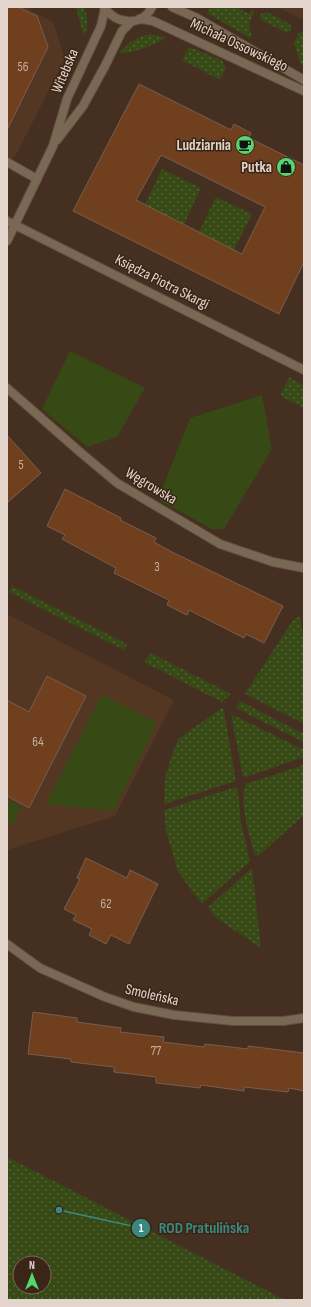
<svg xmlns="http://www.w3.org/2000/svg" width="311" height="1307" viewBox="0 0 311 1307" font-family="'Sofia Sans Condensed',sans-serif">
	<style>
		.built { fill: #533723 }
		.grass { fill: url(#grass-dots); fill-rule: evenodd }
		.park { fill: #374a16 }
		.building { fill: #703f1e; stroke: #775e4f; fill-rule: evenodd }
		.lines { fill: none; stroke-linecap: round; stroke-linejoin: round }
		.service-casing { stroke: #614d3f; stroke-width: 10 }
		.minor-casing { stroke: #614d3f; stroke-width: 10 }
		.tertiary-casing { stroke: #614d3f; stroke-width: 10 }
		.service { stroke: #796954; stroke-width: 8 }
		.minor { stroke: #796954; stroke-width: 8 }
		.tertiary { stroke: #796954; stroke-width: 8 }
		.labels { text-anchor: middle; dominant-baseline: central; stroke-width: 3; stroke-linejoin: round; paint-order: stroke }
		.number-label { font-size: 13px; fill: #c6b0a0 }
		.street-label { font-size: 15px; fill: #e3d5cc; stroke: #3a2516 }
		.poi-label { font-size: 15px; font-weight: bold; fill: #e3d5cc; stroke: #3a2516; text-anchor: end }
		.leader { fill: none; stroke: #398981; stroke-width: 1.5 }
		.callout-dot { fill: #398981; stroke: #3a2516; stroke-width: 1.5 }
		.mark-label { font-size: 12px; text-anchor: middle; font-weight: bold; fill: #fff }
		.callout-label { font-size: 16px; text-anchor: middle; font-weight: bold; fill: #398981; stroke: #3a2516; stroke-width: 3; stroke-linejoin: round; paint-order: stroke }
	</style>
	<defs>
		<pattern id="grass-dots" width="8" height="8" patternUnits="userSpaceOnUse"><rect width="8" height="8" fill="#374a16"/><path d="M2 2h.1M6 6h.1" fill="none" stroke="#546337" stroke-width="1.8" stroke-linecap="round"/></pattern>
	</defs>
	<rect width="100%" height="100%" fill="#452f20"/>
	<g class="built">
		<polygon points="7,7 31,7 30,10 53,22 65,58 18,151 7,166"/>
		<polygon points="277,7 304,7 304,20"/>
		<polygon points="7,614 174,700 115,816 7,850"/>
	</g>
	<g class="grass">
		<path d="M 76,7 L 84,7 C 88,17 88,26 85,36 L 82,30 Z"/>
		<polygon points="211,7 236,7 249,14 253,8 254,12 249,24 252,37 250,38 207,13"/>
		<polygon points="267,12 290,24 292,30 291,31 287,33 261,20 260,16 261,14"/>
		<polygon points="304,31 304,66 300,63 295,45 293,44 299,33"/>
		<path d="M 150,34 L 166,37 C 160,44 130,54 120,53 C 128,42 137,37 150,34 Z"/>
		<polygon points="189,47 222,60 226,68 220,80 182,60"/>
		<polygon points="162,169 201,188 184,224 145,205"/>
		<polygon points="216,197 252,214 234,250 199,232"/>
		<polygon points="289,377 304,386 304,408 282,397 281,394"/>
		<polygon points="12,586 127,644 124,650 9,592"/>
		<polygon points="300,616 304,645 304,724 245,694 293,620"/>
		<polygon points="151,653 231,694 222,702 144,662"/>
		<polygon points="240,701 304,734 304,742 236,708"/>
		<polygon points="222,708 224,710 236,781 164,804 165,777 171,758 178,739"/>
		<polygon points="231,714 304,750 304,757 246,777 243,776"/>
		<path d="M 304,765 L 304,815 L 258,856 L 255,855 C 250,838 238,800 246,784 Z"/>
		<polygon points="236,787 238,791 241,823 250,861 202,904 178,872 166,830 164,810"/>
		<polygon points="252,868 261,948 216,918 208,907"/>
		<path d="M 7,1157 L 285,1300 L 7,1300 ZM 20,1263 L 44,1263 L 44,1287 L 20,1287 Z"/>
	</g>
	<g class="park">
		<polygon points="70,351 145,388 117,437 87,447 42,409"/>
		<polygon points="262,395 272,449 224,529 212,529 161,501 159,497 190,418"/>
		<polygon points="102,694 157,723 113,811 46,804"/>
		<polygon points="7,800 21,807 13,823 7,824"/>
	</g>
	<g class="building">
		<polygon points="7,7 18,7 37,16 48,47 7,130"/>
		<path d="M 139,84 L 231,130 L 234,124 L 251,133 L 249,138 L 304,165 L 304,262 L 279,314 L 73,211 ZM 161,155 L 265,207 L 242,254 L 136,200 Z"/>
		<polygon points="7,435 41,473 7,503"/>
		<polygon points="65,489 121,518 120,520 156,538 154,542 172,552 283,606 264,643 246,634 244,638 189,610 187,615 167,605 169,600 114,573 116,568 62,539 65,535 47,526"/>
		<polygon points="47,676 86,696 29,808 7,796 7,700 29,712"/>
		<polygon points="86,858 127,878 130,870 158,884 129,944 111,935 106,944 89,935 92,929 73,920 76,915 64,909 80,879 77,878"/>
		<polygon points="33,1012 77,1018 77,1022 121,1028 120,1032 164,1037 163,1042 204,1047 205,1044 248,1049 248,1046 304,1053 304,1091 289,1088 288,1092 244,1087 244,1091 201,1085 200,1088 156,1083 156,1077 114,1072 114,1067 71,1062 71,1059 28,1054"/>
	</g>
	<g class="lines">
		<g class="service-casing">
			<polyline id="service" points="7,162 37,179"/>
		</g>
		<g class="minor-casing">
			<g id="minor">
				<polyline points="57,140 83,106 105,66 122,31 131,22"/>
				<polyline points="7,221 304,370"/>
				<polyline points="7,241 53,146 67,99 101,26 105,8"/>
				<polyline points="7,388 80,452 117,483 220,544 273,562 304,568"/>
				<polyline points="7,944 40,968 105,997 134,1007 174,1015 233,1021 283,1021 304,1018"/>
			</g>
		</g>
		<g class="tertiary-casing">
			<g id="tertiary">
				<path d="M 104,7 C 116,25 142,27 152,7"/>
				<polyline points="172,7 197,18 304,80"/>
				<polyline points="140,19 153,21 304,91"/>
			</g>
		</g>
		<use href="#service" class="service"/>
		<use href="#minor" class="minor"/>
		<use href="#tertiary" class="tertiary"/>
	</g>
	<defs>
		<g id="cafe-disc" transform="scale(1)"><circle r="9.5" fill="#55d671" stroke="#3a2516"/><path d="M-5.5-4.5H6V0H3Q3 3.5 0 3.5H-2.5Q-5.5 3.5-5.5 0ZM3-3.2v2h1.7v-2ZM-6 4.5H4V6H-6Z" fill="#111"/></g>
		<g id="shop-disc" transform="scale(1)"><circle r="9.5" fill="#55d671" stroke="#3a2516"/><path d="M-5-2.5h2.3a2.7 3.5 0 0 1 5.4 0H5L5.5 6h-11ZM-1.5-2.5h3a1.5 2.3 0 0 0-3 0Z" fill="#111"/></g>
	</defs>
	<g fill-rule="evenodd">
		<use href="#cafe-disc" x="245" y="145"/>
		<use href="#shop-disc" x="286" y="167"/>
	</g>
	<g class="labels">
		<g class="number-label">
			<text x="23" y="67">56</text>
			<text x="21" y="465">5</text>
			<text x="157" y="567">3</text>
			<text x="38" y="742">64</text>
			<text x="106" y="904">62</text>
			<text x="156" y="1051">77</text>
		</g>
		<g class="street-label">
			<text transform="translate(239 45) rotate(25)">Michała Ossowskiego</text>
			<text transform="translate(65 71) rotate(-67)">Witebska</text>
			<text transform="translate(162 282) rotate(27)">Księdza Piotra Skargi</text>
			<text transform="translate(151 486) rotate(31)">Węgrowska</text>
			<text transform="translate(152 995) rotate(13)">Smoleńska</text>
		</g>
		<g class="poi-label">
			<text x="231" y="145">Ludziarnia</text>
			<text x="272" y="167">Putka</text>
		</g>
	</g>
	<path class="leader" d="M59 1210L141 1228"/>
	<g class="callout-dot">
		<circle cx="59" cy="1210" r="4"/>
		<circle cx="141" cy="1228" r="10"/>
	</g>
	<g class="mark-label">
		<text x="141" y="1232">1</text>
	</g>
	<g class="callout-label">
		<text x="204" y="1233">ROD Pratulińska</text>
	</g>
	<rect width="311" height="1307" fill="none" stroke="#e3d5cc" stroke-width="16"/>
	<g transform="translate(32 1275)"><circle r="19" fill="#3a2516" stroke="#7e6b5f"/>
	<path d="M0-3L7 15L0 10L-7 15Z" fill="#55d671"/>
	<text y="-6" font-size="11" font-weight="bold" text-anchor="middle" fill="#e3d5cc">N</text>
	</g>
</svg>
